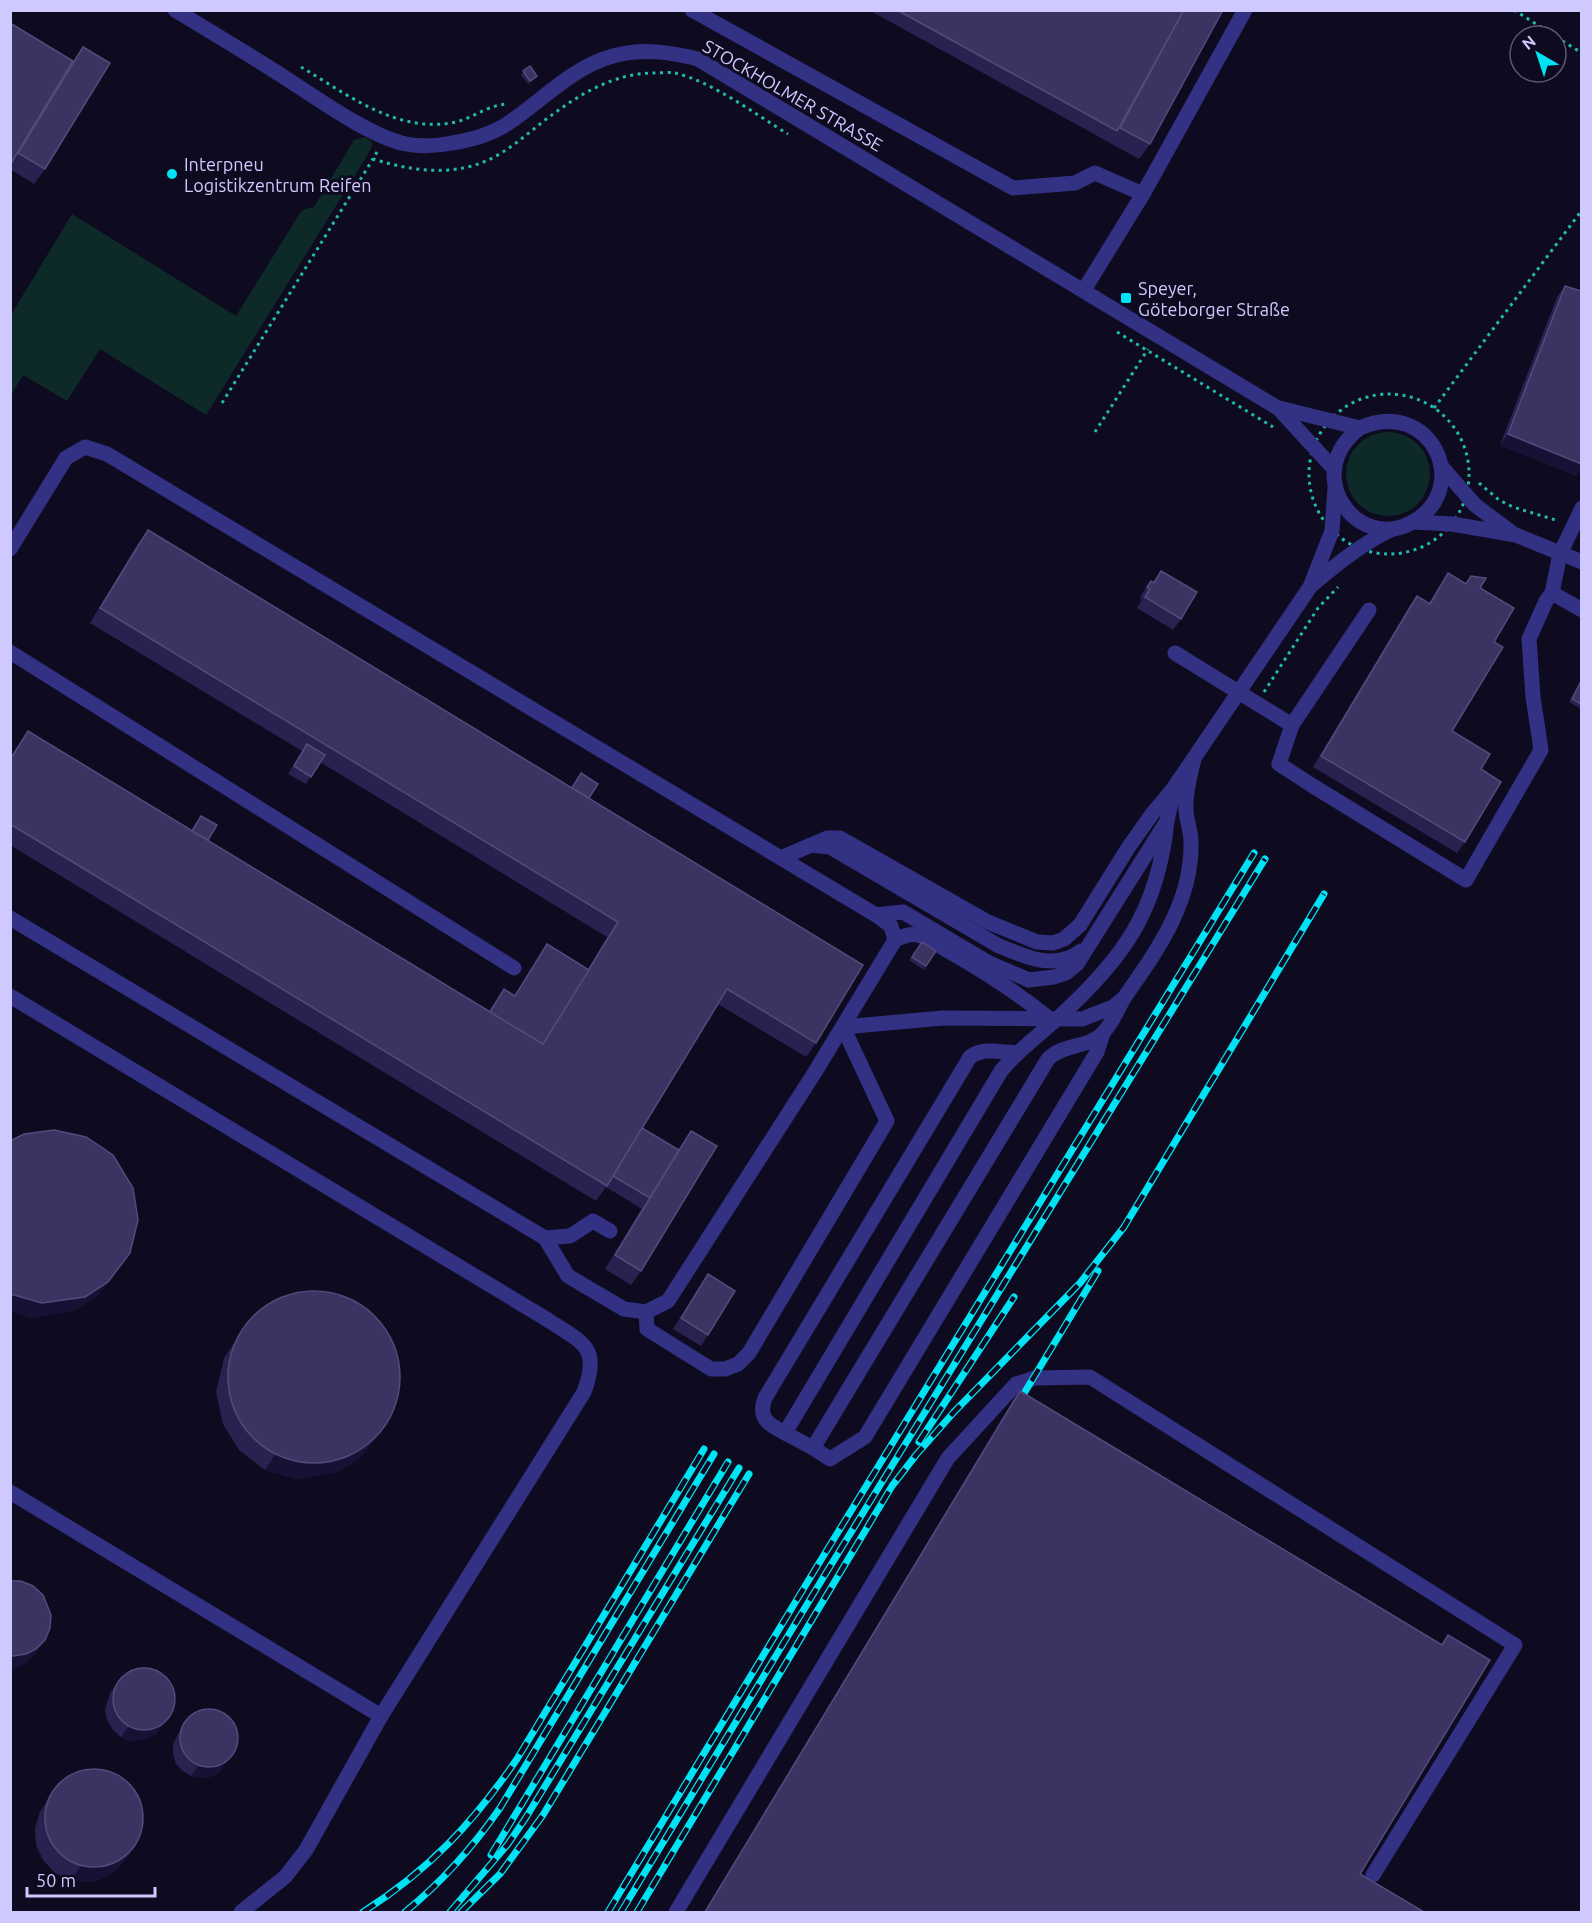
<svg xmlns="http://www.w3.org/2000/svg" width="1592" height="1923" viewBox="0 0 1592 1923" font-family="Ubuntu,sans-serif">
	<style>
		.green { fill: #0d2a29 }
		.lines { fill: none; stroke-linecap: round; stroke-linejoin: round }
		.path { stroke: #22baad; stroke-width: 3; stroke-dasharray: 3 4.5; stroke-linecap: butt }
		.minor { stroke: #323184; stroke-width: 15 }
		.rail-casing { stroke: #00e3f5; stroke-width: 7 }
		.rail { stroke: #0e0b20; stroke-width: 4.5; stroke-dasharray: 14; stroke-linecap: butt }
		.wall { fill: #292250 }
		.shaded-wall { fill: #171135 }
		.building { fill: #3b3463; stroke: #524b7b; stroke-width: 1.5 }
		.poi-dot { fill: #00e3f5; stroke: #0e0b20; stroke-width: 2 }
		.labels { text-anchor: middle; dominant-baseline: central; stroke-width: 6; stroke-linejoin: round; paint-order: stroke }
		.street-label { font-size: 18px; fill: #cecaff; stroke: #0e0b20 }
		.poi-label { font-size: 18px; fill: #cecaff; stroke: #0e0b20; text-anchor: start }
	</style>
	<rect width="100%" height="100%" fill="#0e0b20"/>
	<g class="green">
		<polygon points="365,137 372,142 372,146 367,156 206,415 100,349 67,401 23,375 11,395 11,315 72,214 236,316 302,210 314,207 354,140"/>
		<circle cx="1388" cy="474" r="42"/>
	</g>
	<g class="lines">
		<g class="path">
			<polyline points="1514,10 1555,36"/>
			<polyline points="1556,37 1582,53"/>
			<path d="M 301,67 C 347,94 394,132 451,123 C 471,120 487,105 507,104"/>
			<path d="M 377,152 L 373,159 C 406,169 438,175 472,166 C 501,158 522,138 545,120 C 577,96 611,74 652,73 C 659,73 668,72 675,73 C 711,81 755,114 788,134"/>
			<polyline points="1117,332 1273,427"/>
			<circle cx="1389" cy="474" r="80"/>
			<polyline points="222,403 373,159"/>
			<polyline points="1434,408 1582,210"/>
			<polyline points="1095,432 1148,349"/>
			<polyline points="1479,483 1499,500 1513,507 1559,521"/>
			<polyline points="1264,692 1318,608 1338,587"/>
		</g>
		<g class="minor">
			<path d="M 175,10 C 213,33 250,55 287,79 C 318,99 371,137 406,144 C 421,147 437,146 452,143 C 471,140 490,135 507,124 C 542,101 572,67 613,56 C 642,48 670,52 698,59 L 1278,408 L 1334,469"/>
			<polyline points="692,10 1013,188 1075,183 1095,173 1143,194 1084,290"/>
			<polyline points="1143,194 1245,10"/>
			<path d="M 1279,408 L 1360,428 C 1432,396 1474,490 1411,523 C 1356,552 1300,473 1360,428"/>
			<polyline points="1441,466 1475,505 1511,532"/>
			<polyline points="1582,508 1560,554 1552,593 1582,610"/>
			<polyline points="1413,522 1452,524 1516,535 1582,562"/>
			<polyline points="10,549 66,458 85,447 107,454 876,915 891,926 895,940 815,1072 668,1301 646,1312 624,1309 568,1276 545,1238 10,918"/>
			<path d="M 1312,585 C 1337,564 1364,542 1393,529"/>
			<polyline points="10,652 514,968"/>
			<polyline points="1175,653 1292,725 1279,764 1313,786 1466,880 1541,750 1533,697 1529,639 1546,601 1552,593"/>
			<polyline points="1292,725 1369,610"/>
			<polyline points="811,845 827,838 840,838 988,922 1037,942 1053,943 1064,939 1080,925 1128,848 1152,814 1173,789"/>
			<path d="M 781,858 L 811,845 L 830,847 L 999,946 C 1027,957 1054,971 1081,951"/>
			<polyline points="876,915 903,912 989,963 1029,980 1054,977 1066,973 1077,964 1167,821 1175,786 1310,587 1332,531 1335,488"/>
			<path d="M 895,940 C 902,937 909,933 917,935 C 929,938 939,946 950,952 C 985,972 1019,994 1050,1019"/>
			<path d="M 10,996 L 548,1320 C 583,1343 601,1347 584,1392 L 381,1716"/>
			<path d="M 1124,998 C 1117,1011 1109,1030 1097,1038 C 1081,1048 1062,1045 1048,1059 L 813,1448 L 785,1433 L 1001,1071 C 1018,1050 1038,1036 1058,1018 C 1123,959 1158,911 1167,821"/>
			<polyline points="545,1238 570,1236 593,1221 610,1231"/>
			<path d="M 646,1312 L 647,1329 L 711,1369 L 725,1369 L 738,1364 L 749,1353 L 887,1121 L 843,1027 L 943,1018 L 1082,1019 L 1113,1007 L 1124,998 C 1157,951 1193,901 1191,841 C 1191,830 1186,820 1186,809 C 1185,793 1190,776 1194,759"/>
			<path d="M 785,1433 C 769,1425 757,1418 765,1398 L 970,1057 C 983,1047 1000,1052 1016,1053"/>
			<polyline points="813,1448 830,1459 865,1437 1097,1052 1103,1033"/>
			<polyline points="10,1492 381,1716 306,1850 285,1877 241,1912"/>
			<polyline points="676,1912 948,1458 1016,1384 1035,1378 1090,1377 1515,1645 1373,1875"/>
		</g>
		<g class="rail-casing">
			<g id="rail">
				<polyline points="1017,1405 1098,1271"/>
				<polyline points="919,1442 1014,1297"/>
				<polyline points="491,1855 728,1462"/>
				<path d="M 363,1912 C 429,1870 473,1823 517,1759 L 704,1449"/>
				<path d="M 405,1912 C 442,1882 473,1847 500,1808 L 714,1454"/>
				<polyline points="450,1912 508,1844 525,1819 739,1468"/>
				<polyline points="461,1912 500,1874 543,1815 749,1474"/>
				<polyline points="608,1912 816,1568 1254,853"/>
				<polyline points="621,1912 826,1573 1265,859"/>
				<polyline points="637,1912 892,1486 916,1455 954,1412 1080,1283 1124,1227 1324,894"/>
			</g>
		</g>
		<use href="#rail" class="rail"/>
	</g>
	<g class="wall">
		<polygon points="869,10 1223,10 1150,144 1139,159"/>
		<polygon points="10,23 70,66 83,47 45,169 34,184 10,169"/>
		<polygon points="523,71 537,76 535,79 528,84 521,75"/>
		<polygon points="1565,286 1576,476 1500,445 1557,297"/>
		<polygon points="148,530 571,787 581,773 589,798 816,1043 806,1057 718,1004 642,1128 678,1150 691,1131 641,1271 631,1285 605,1269 642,1208 642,1209 606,1187 596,1201 10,845 10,757 28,731 192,830 201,816 208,840 489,1011 504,989 515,995 547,944 588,969 607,937 320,762 306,784 288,774 302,751 90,623 137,545"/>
		<polygon points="1161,571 1181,619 1173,630 1137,608 1142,600 1140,598 1143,592 1151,581 1153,582"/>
		<polygon points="1448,573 1466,584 1471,576 1480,588 1494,642 1452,731 1481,769 1465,842 1457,853 1313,767 1409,607 1417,596 1429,603"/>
		<polygon points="1581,680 1581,709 1569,702"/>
		<polygon points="922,942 936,951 924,970 909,960"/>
		<polygon points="708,1274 708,1335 701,1346 673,1329"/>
		<polygon points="234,1343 393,1414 361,1457 338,1472 296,1479 265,1470 239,1450 223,1424 216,1392 224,1358"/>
		<polygon points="1020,1391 1441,1645 1448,1635 1360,1874 1424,1912 704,1912 1012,1402"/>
		<polygon points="118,1682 171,1714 156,1734 147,1739 131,1741 121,1737 113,1730 107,1720 105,1710 110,1693"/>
		<polygon points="189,1718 221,1770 213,1776 201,1778 191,1776 183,1771 176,1764 173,1754 173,1744 181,1729"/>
		<polygon points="58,1785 136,1845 125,1860 114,1872 99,1880 87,1882 70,1880 55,1873 43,1860 36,1845 35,1828 40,1812"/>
	</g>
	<g class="shaded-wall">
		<polygon points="1508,434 1581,464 1581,469 1576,476 1500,445"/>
		<polygon points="130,1253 98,1296 74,1311 32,1318 10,1312 10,1296 11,1295"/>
		<polygon points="393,1414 361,1457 338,1472 296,1479 265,1470 275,1455"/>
		<polygon points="45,1640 35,1655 25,1664 16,1669 10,1670 10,1656"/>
		<polygon points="171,1714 156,1734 147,1739 131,1741 121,1737 129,1726"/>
		<polygon points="235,1751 221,1770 213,1776 201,1778 191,1776 199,1765"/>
		<polygon points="136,1845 125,1860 114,1872 99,1880 87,1882 70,1880 81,1866"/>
	</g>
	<g class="building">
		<polygon points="897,10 1184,10 1117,131"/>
		<polygon points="1184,10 1223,10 1150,144 1120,128"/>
		<polygon points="10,23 73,61 10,165"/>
		<polygon points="83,47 110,63 45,169 18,153"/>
		<polygon points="530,66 537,76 530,81 523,71"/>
		<polygon points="1565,286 1581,291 1581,464 1508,434"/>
		<polygon points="148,530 863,965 816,1043 727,989 607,1186 10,824 10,760 28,731 543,1044 618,922 100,608"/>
		<polygon points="1161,571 1197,592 1181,619 1145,597 1150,589 1147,587 1151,581 1154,583"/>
		<polygon points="1448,573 1466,584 1471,576 1486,578 1480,588 1514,608 1494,642 1503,647 1452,731 1490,754 1481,769 1501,782 1465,842 1321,756 1417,596 1430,604"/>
		<polygon points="1581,681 1581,704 1572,699"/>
		<polygon points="307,744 325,755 311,777 294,766"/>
		<polygon points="581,773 598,784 589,798 572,788"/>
		<polygon points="201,816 217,825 208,840 192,831"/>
		<polygon points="922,942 936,951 926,966 912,957"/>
		<polygon points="547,944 589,970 543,1044 490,1012 504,989 515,996"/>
		<polygon points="642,1128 679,1150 650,1198 613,1176"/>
		<polygon points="54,1130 86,1137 113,1155 133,1188 138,1220 130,1253 108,1282 85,1297 42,1303 10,1294 10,1141 24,1134"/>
		<polygon points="691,1131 717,1146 641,1271 615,1255"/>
		<polygon points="708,1274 735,1291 708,1335 681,1318"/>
		<circle cx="314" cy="1377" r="86"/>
		<polygon points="1020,1391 1442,1645 1448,1635 1490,1660 1360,1874 1424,1912 705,1912"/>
		<polygon points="10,1581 21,1581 33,1586 43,1595 51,1615 50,1628 45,1640 36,1649 26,1654 13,1656 10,1656"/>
		<circle cx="144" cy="1699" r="31"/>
		<circle cx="209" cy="1738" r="29"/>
		<circle cx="94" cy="1818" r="49"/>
	</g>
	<g class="poi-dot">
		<circle cx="172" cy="174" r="6"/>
		<rect x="1120" y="292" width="12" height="12" rx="3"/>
	</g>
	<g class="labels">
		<g class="street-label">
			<text transform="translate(793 95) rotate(30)">STOCKHOLMER STRASSE</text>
		</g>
		<g class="poi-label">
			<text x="184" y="164">Interpneu<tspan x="184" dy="21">Logistikzentrum Reifen</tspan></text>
			<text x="1138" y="288">Speyer,<tspan x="1138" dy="21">Göteborger Straße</tspan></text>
		</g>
	</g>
	<rect width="1592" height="1923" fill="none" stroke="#cecaff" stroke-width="24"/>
	<g transform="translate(1538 54) rotate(321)"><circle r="28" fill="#0e0b20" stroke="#5b5779" stroke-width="1.5"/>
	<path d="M0-4.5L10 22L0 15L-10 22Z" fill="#00e3f5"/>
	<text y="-9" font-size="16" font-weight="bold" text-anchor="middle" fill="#cecaff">N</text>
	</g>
	<path d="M27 1887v9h128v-9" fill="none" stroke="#cecaff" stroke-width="3"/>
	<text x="36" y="1887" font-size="18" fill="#cecaff" stroke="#0e0b20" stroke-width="4.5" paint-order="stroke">50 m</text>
</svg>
